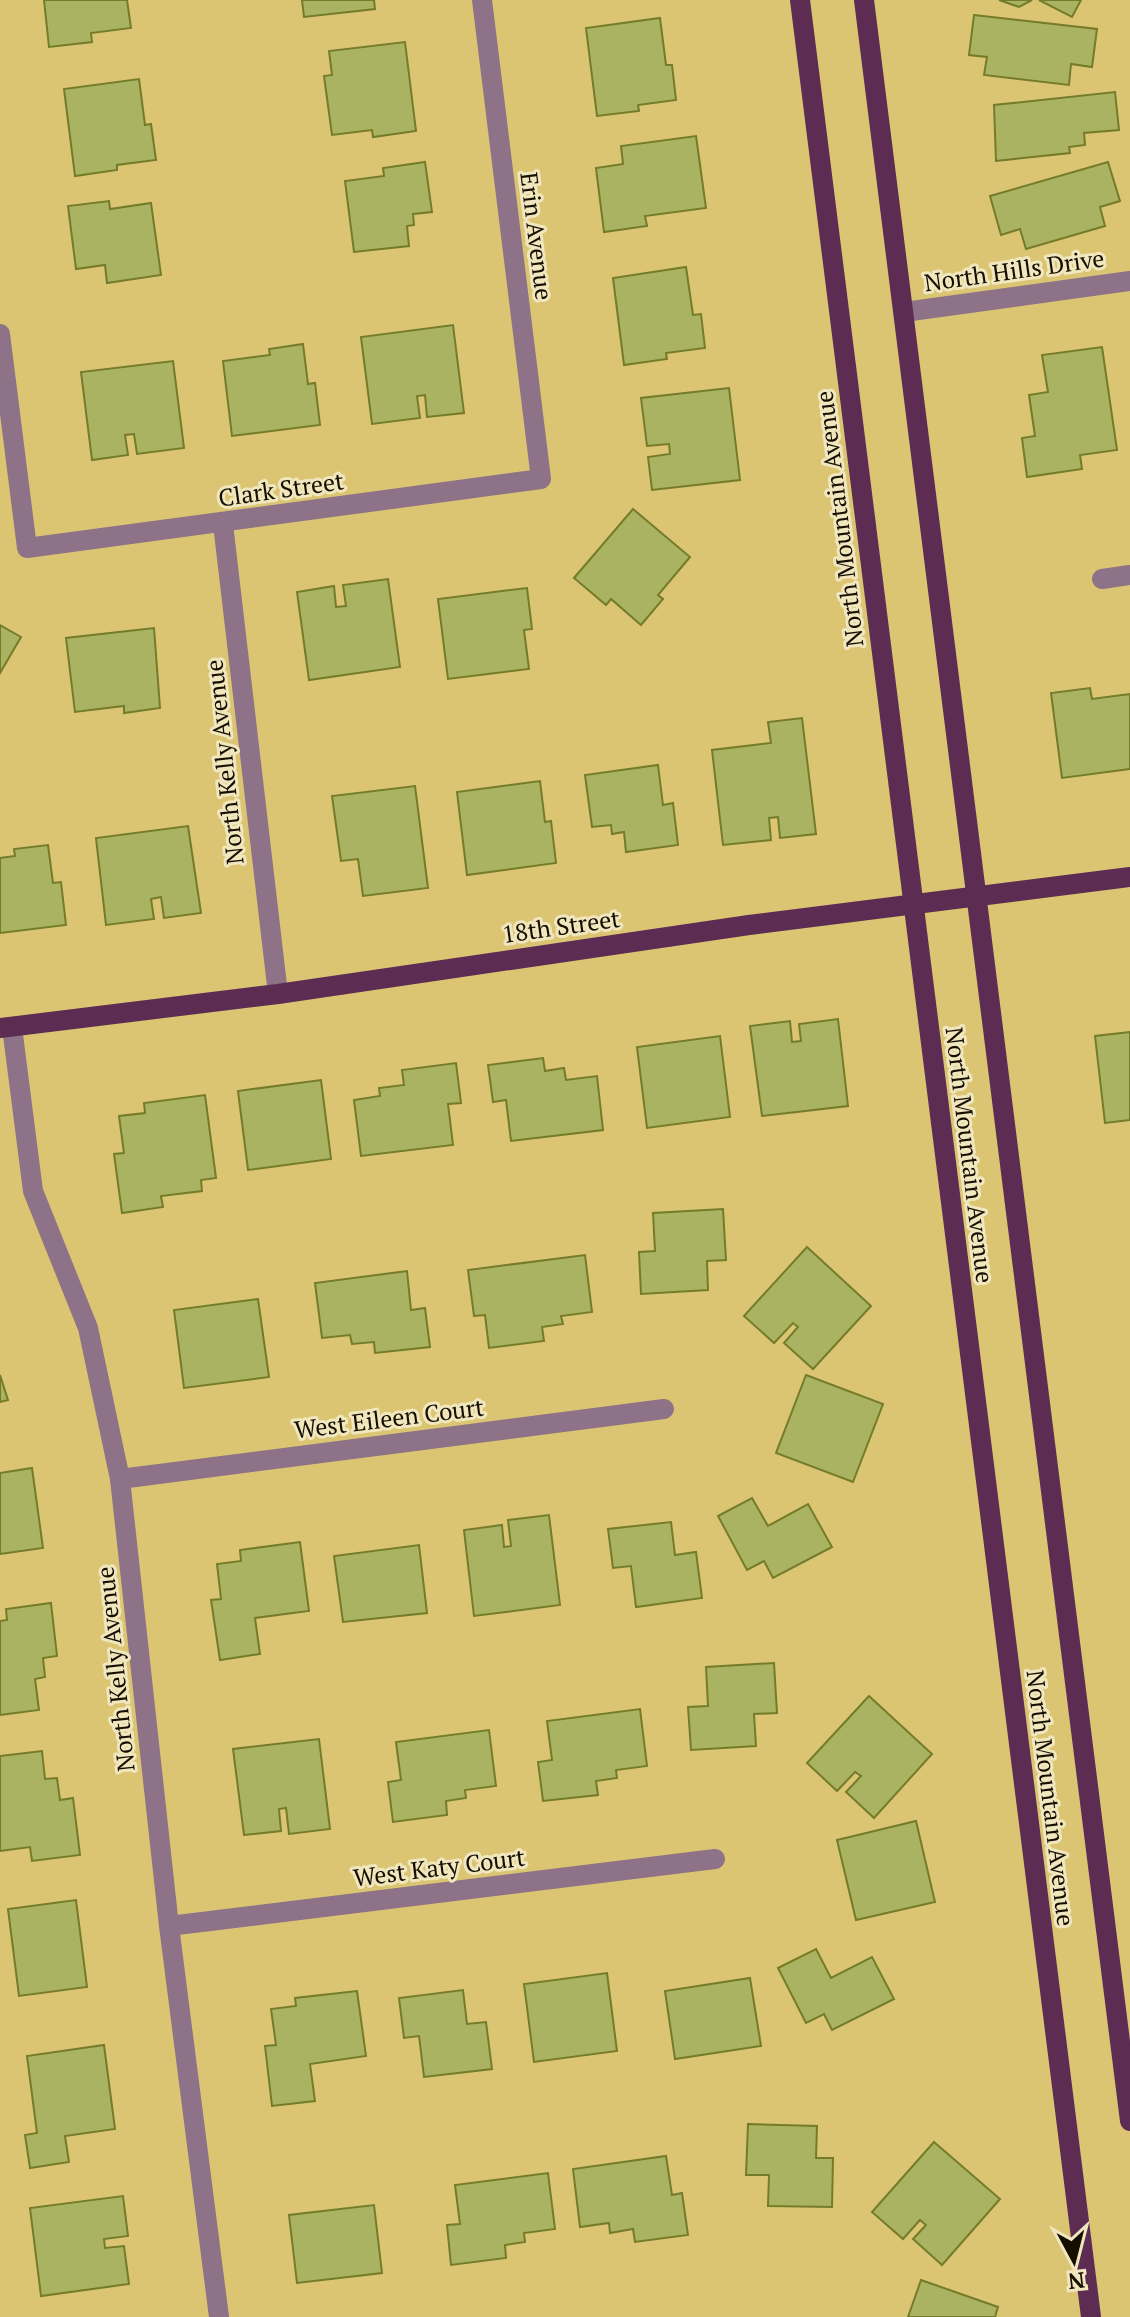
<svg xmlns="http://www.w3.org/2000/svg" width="1130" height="2317" viewBox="0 0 1130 2317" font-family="'PT Serif',serif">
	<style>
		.building { fill: #a9b362; stroke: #747c2a; stroke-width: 2 }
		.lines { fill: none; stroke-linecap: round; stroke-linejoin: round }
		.minor { stroke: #8e7287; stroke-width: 20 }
		.major { stroke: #5c2c53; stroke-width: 20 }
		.labels { text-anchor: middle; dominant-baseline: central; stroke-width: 6; stroke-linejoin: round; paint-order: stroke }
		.street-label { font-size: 24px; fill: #160f00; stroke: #f1e7bf }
	</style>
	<rect width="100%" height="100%" fill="#dbc573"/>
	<g class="building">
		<polygon points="44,0 127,0 131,28 91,33 92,42 49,47"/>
		<polygon points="302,0 374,0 375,9 304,17"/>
		<polygon points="999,0 1032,0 1019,7"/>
		<polygon points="1039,0 1081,0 1072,17"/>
		<polygon points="974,15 1097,29 1092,67 1071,64 1069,85 984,75 987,57 969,55"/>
		<polygon points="660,18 666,65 672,65 676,100 638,105 639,111 597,116 586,28"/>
		<polygon points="405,42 416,131 373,137 372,130 332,135 324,76 332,75 329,51"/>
		<polygon points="139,79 145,125 151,124 156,160 117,165 117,170 75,176 64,89"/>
		<polygon points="1115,92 1119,130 1084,133 1085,145 1069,147 1070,153 996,161 994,105"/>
		<polygon points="696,136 706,208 645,216 647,226 604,232 596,168 623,164 621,146"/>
		<polygon points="425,162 432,212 413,214 414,225 407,226 409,246 354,252 345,181 384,176 383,168"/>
		<polygon points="1108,162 1120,201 1100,207 1105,226 1026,249 1020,229 1001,235 990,196"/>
		<polygon points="109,201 110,209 151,203 161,275 107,283 105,265 76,269 68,206"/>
		<polygon points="686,267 693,315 701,314 705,348 666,353 667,359 624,365 613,278"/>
		<polygon points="453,325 464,413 427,417 425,395 417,396 420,418 372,424 361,337"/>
		<polygon points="303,344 308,384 315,383 320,425 232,436 223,361 270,355 269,349"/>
		<polygon points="1102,347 1117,450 1080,455 1082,469 1027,477 1022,438 1035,436 1029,395 1048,392 1042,355"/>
		<polygon points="173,361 184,448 137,454 134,434 125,435 128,455 92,460 81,372"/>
		<polygon points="729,388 740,480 652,490 648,457 670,454 669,444 647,446 641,398"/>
		<polygon points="633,509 690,557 658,595 663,599 641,625 611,599 606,605 574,578"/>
		<polygon points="388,579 400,667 309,680 297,592 334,586 336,607 346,606 343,585"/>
		<polygon points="527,588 532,629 524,630 529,669 448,679 438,599"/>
		<polygon points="0,625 21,637 0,673"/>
		<polygon points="154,628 160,708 124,713 124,706 75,712 66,638"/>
		<polygon points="1090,688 1092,699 1130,694 1130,769 1062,778 1051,693"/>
		<polygon points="802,718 816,834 780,838 778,817 769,818 771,840 723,845 712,750 771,743 768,722"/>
		<polygon points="658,765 663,805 673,803 678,845 626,852 624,832 612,834 611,825 592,827 585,775"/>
		<polygon points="540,781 545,822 551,821 556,863 467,875 457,792"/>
		<polygon points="415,786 428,888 363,896 358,859 341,861 332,796"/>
		<polygon points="188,826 201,913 164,918 161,897 151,899 154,919 106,925 96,838"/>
		<polygon points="48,845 53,883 61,882 66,925 0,933 0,858 15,856 14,849"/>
		<polygon points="838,1019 848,1106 762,1116 750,1026 790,1021 792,1042 801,1041 799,1024"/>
		<polygon points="1130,1032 1130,1120 1105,1123 1095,1036"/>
		<polygon points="720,1036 730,1117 647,1128 637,1047"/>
		<polygon points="543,1058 545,1071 564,1068 566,1080 597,1076 603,1130 511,1141 506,1100 493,1102 488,1065"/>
		<polygon points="456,1063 461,1103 448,1104 453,1145 361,1156 354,1100 380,1096 379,1088 404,1085 402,1070"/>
		<polygon points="321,1080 331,1159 248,1170 238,1091"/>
		<polygon points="205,1095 216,1178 201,1180 202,1191 161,1196 163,1207 122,1213 114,1154 124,1153 119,1116 145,1113 144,1103"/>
		<polygon points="723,1209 726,1260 707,1261 708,1290 641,1294 639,1252 655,1251 653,1213"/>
		<polygon points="807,1247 871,1306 813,1369 784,1343 798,1327 793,1323 774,1343 744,1316"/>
		<polygon points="585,1255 592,1312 561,1316 563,1324 542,1327 544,1341 489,1348 485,1315 474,1316 468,1270"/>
		<polygon points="407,1271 411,1310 425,1308 430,1347 375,1353 374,1342 352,1344 350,1335 322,1338 315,1283"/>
		<polygon points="258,1299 269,1377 184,1388 174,1310"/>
		<polygon points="0,1375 8,1400 0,1402"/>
		<polygon points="806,1375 883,1404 853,1482 776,1453"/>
		<polygon points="32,1468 43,1548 0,1554 0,1473"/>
		<polygon points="752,1498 768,1526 808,1504 832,1547 773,1578 764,1561 747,1570 718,1516"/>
		<polygon points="549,1515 560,1605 474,1616 464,1530 502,1525 504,1547 511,1546 508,1520"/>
		<polygon points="671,1522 675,1555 696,1552 702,1598 636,1607 631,1566 613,1568 608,1529"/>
		<polygon points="300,1542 309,1611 255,1618 260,1654 220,1660 211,1600 221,1599 217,1564 241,1561 240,1550"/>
		<polygon points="419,1545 427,1613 343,1622 334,1556"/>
		<polygon points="51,1603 57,1656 43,1658 45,1677 35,1679 39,1710 0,1715 0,1621 7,1620 6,1609"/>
		<polygon points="774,1663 777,1713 754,1714 756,1746 691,1750 688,1707 708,1706 706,1667"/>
		<polygon points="869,1696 932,1754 874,1818 846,1792 861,1776 855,1772 837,1791 807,1763"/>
		<polygon points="640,1709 647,1766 616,1770 617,1778 596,1781 598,1795 543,1801 538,1762 552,1760 547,1721"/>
		<polygon points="489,1730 496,1786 465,1790 466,1798 446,1801 447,1815 393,1822 388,1782 401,1780 396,1742"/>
		<polygon points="319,1739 330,1829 289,1834 286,1808 279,1809 281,1831 244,1835 233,1749"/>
		<polygon points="42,1751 45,1779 57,1778 60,1800 73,1798 80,1855 32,1861 30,1847 0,1851 0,1756"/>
		<polygon points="916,1821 935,1902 856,1920 837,1840"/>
		<polygon points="76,1900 87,1987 19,1996 8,1909"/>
		<polygon points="816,1949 831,1978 872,1957 894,1999 832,2030 824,2014 806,2023 778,1968"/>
		<polygon points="607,1973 617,2051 534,2062 524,1984"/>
		<polygon points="750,1978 761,2046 675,2059 665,1991"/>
		<polygon points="463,1990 467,2024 486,2022 492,2069 424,2077 419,2036 404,2038 399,1998"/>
		<polygon points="357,1991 366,2056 310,2064 315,2101 272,2106 265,2046 276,2045 271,2009 296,2006 295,1998"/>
		<polygon points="104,2045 115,2129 65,2136 69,2162 30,2168 25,2135 37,2133 27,2056"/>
		<polygon points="748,2124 817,2126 816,2158 833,2158 832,2207 768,2206 769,2175 746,2175"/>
		<polygon points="934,2142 1000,2199 942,2265 913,2239 926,2225 920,2220 903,2239 872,2212"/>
		<polygon points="666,2156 672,2195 682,2193 688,2235 635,2242 633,2229 610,2233 609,2223 580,2227 573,2169"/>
		<polygon points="548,2173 555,2229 524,2233 525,2242 505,2245 506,2258 451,2265 447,2225 460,2224 455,2185"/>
		<polygon points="123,2196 128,2236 104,2239 105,2248 124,2246 129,2284 41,2296 30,2208"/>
		<polygon points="374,2205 382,2273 297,2283 289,2215"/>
		<polygon points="921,2280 998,2307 995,2317 908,2317"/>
	</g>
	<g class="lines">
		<g class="minor">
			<polyline points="904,312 1130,281"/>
			<polyline points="0,334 27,548 541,479 482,0"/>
			<polyline points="223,524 278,994"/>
			<polyline points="1102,579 1130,575"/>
			<polyline points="12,1027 33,1191 88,1328 120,1479 169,1926 219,2317"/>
			<polyline points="120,1479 664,1409"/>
			<polyline points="169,1926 715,1859"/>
		</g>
		<g class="major">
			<polyline points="800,0 1091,2317"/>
			<polyline points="864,0 1130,2121"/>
			<polyline points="0,1028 278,994 749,925 1130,877"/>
		</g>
	</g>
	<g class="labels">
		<g class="street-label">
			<text transform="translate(537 236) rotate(83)">Erin Avenue</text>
			<text transform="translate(1014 270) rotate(-8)">North Hills Drive</text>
			<text transform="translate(281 489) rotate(-8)">Clark Street</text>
			<text transform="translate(839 519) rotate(-97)">North Mountain Avenue</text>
			<text transform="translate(224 762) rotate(-96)">North Kelly Avenue</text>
			<text transform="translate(561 926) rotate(-8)">18th Street</text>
			<text transform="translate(970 1155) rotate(83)">North Mountain Avenue</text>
			<text transform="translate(389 1418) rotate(-7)">West Eileen Court</text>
			<text transform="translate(115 1669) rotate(-96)">North Kelly Avenue</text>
			<text transform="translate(1051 1798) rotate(83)">North Mountain Avenue</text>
			<text transform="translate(439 1867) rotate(-7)">West Katy Court</text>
		</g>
	</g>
	<g transform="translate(1074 2261) rotate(173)" stroke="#f1e7bf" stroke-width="6" paint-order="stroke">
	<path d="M0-6L14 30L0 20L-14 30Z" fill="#160f00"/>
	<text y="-12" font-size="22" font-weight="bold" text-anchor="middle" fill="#160f00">N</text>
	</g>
</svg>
